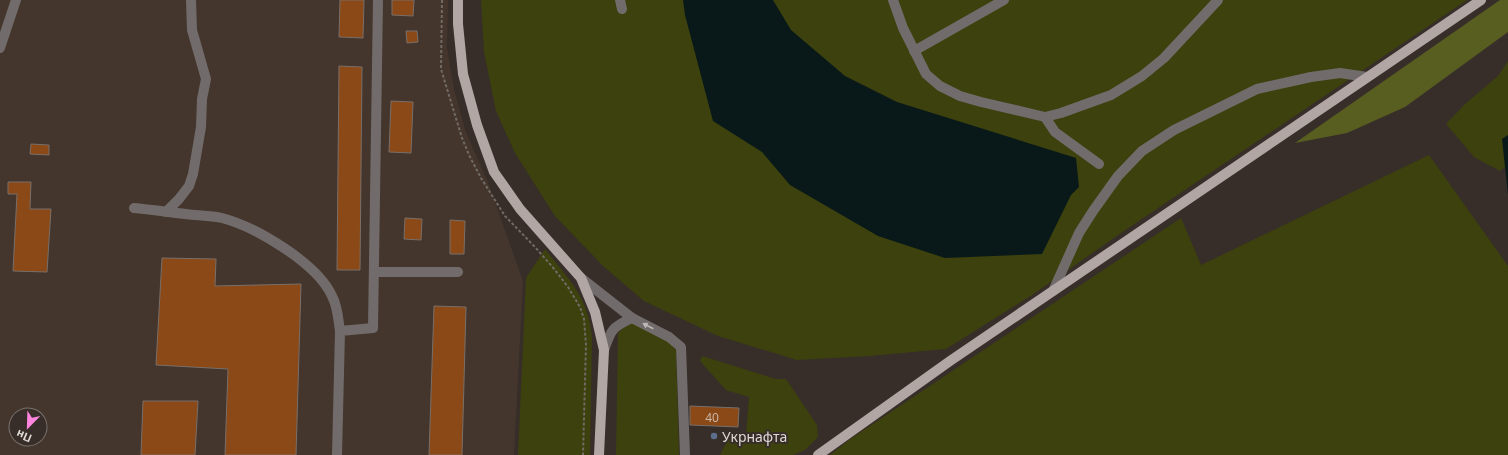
<svg xmlns="http://www.w3.org/2000/svg" width="1508" height="455" viewBox="0 0 1508 455" font-family="'Noto Sans',sans-serif">
	<style>
		.built { fill: #45362d; fill-rule: evenodd }
		.green { fill: #3c410d }
		.forest { fill: #585e1f }
		.water { fill: #091819 }
		.building { fill: #8a4916; stroke: #796f69 }
		.lines { fill: none; stroke-linecap: round; stroke-linejoin: round }
		.path { stroke: #716a65; stroke-width: 2; stroke-dasharray: 3 2; stroke-linecap: butt }
		.minor { stroke: #716c6b; stroke-width: 10 }
		.major { stroke: #b2a6a5; stroke-width: 10 }
		.oneway { fill: #bdb8b5 }
		.service-dot { fill: #5c6f8a; stroke: #372e29; stroke-width: 1.5 }
		.labels { text-anchor: middle; dominant-baseline: central; stroke-width: 4; stroke-linejoin: round; paint-order: stroke }
		.number-label { font-size: 12px; fill: #c9b5a5 }
		.poi-label { font-size: 14px; fill: #ded9d5; stroke: #372e29; text-anchor: start }
	</style>
	<rect width="100%" height="100%" fill="#372e29"/>
	<path class="built" d="M 0,0 L 448,0 L 447,48 L 454,89 L 465,130 L 487,180 L 523,281 L 514,455 L 0,455 ZM 16,415 L 40,415 L 40,439 L 16,439 Z"/>
	<g class="green">
		<polygon points="481,0 1467,0 1124,231 1032,295 946,349 869,356 797,360 718,336 644,301 603,266 555,216 515,153 496,111 484,52"/>
		<polygon points="1508,61 1508,165 1500,171 1474,157 1446,124 1464,105 1498,76"/>
		<polygon points="1429,155 1508,266 1508,455 830,455 849,440 1181,218 1201,265"/>
		<path d="M 545,249 C 558,266 578,287 585,307 C 589,317 591,327 592,337 L 590,455 L 518,455 L 526,278 Z"/>
		<polygon points="633,323 667,340 676,349 679,455 616,455 618,333 626,325"/>
		<polygon points="702,356 776,379 786,379 817,425 818,437 805,450 793,455 720,455 728,440 723,436 725,433 746,434 749,397 726,390 700,361"/>
	</g>
	<polygon class="forest" points="1500,0 1508,0 1508,32 1405,107 1347,133 1295,143"/>
	<g class="water">
		<polygon points="683,0 773,0 791,30 845,76 897,102 1076,158 1079,187 1071,195 1042,254 945,258 878,236 790,185 762,152 713,121 685,15"/>
		<polygon points="1508,135 1508,195 1502,139"/>
	</g>
	<g class="building">
		<polygon points="340,0 364,0 363,38 339,37"/>
		<polygon points="392,0 414,0 413,16 392,15"/>
		<polygon points="406,31 417,31 418,42 407,43"/>
		<polygon points="339,66 362,67 360,270 337,270"/>
		<polygon points="391,101 413,102 411,153 389,152"/>
		<polygon points="31,144 49,145 49,155 30,154"/>
		<polygon points="8,182 31,182 30,209 51,209 47,272 13,271 17,194 8,194"/>
		<polygon points="405,218 422,219 421,240 404,239"/>
		<polygon points="450,220 465,221 464,254 450,254"/>
		<polygon points="162,258 216,259 215,286 301,284 296,455 225,455 228,369 156,365"/>
		<polygon points="434,306 466,307 462,455 429,455"/>
		<polygon points="143,401 198,401 195,455 141,455"/>
		<polygon points="690,406 739,408 738,427 690,425"/>
	</g>
	<g class="lines">
		<polyline class="path" points="442,0 441,69 462,138 470,157 481,178 505,216 536,248 555,270 568,287 580,307 584,319 586,345 583,455"/>
		<g class="minor">
			<polyline points="620,0 622,9"/>
			<polyline points="893,0 903,28 926,74 940,86 960,96 981,102 1045,117 1061,113 1111,95 1142,76 1164,58 1218,0"/>
			<polyline points="0,48 16,0"/>
			<polyline points="914,51 1004,0"/>
			<polyline points="1045,117 1055,132 1099,164"/>
			<path d="M 134,208 C 154,210 175,213 195,215 C 204,216 214,216 222,218 C 256,227 317,263 332,296 C 338,307 338,319 340,331"/>
			<polyline points="166,212 179,199 189,186 193,174 201,127 202,99 206,79 192,30 191,0"/>
			<polyline points="374,272 458,272"/>
			<polyline points="581,278 632,318 669,337 681,347 685,455"/>
			<polyline points="1053,291 1079,233 1093,211 1118,176 1142,151 1174,130 1257,89 1311,77 1340,73 1367,77"/>
			<path d="M 604,350 C 611,330 612,327 632,318"/>
			<polyline points="337,455 340,331 373,328 378,0"/>
		</g>
		<g class="major">
			<polyline points="458,0 458,24 463,74 477,125 494,172 520,209 581,278 595,312 604,350 599,455"/>
			<polyline points="818,455 950,361 1481,0"/>
		</g>
	</g>
	<defs><path id="oneway-solid" d="M-6-.8H1V-3.2L6.5 0L1 3.2V.8H-6Z"/></defs>
	<use class="oneway" href="#oneway-solid" transform="translate(648 326) rotate(-153)"/>
	<circle class="service-dot" cx="714" cy="436" r="4"/>
	<g class="labels">
		<g class="number-label">
			<text x="712" y="417">40</text>
		</g>
		<g class="poi-label">
			<text x="722" y="436">Укрнафта</text>
		</g>
	</g>
	<g transform="translate(28 427) rotate(203)"><circle r="19" fill="#372e29" stroke="#7a726e"/>
	<path d="M0-3L7 15L0 10L-7 15Z" fill="#ff85df"/>
	<text y="-6" font-size="11" font-weight="bold" text-anchor="middle" fill="#ded9d5">Пн</text>
	</g>
</svg>
